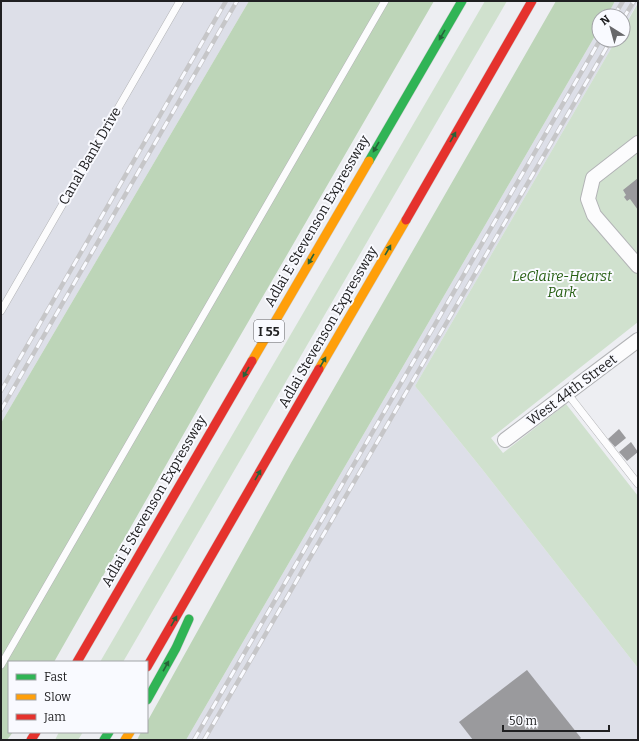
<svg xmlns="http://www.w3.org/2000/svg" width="639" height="741" viewBox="0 0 639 741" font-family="Bitter,serif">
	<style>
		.built { fill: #dddfe8 }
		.green { fill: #d0e1ce }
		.forest { fill: #bdd5b8 }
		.building { fill: #9a9a9d }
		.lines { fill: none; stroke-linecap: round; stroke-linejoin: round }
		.lane-casing { stroke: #b2b3b6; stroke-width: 8 }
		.street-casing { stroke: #b2b3b6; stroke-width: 16 }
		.fast-casing { stroke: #ccccce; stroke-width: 10 }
		.slow-casing { stroke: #ccccce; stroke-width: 10 }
		.jam-casing { stroke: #ccccce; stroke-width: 10 }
		.lane { stroke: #fcfcfd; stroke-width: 7 }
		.street { stroke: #fcfcfd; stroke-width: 14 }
		.fast { stroke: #30b455; stroke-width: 9 }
		.slow { stroke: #ff9f0a; stroke-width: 9 }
		.jam { stroke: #e5322d; stroke-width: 9 }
		.rail-casing { stroke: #c6c6c8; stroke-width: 4.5 }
		.rail { stroke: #f9faff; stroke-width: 3; stroke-dasharray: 9; stroke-linecap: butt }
		.oneway { fill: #276339 }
		.labels { text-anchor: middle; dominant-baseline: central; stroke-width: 4; stroke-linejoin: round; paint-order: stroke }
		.shield { fill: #f9faff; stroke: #616164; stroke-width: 1 }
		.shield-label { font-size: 13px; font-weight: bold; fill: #202022 }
		.street-label { font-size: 14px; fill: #202022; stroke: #f9faff }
		.park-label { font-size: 14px; font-style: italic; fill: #286014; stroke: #f9faff }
	</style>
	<rect width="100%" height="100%" fill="#edeef2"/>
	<g class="built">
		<polygon points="1,1 249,1 1,423"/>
		<polygon points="615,1 638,1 623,29 623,16 607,16"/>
		<polygon points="599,29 599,40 616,40 415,386 482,469 638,668 638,740 186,740"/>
	</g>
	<g class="green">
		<polygon points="485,1 507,1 123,662 100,662"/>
		<polygon points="638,3 638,322 491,438 503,453 566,404 638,496 638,668 482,469 415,386 616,40 623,40 623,29"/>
		<polygon points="59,732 83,732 78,740 55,740"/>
	</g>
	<g class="forest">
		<polygon points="249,1 434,1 207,393 54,662 9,662 9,732 13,732 7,740 1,740 1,423"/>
		<polygon points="556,1 615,1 607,16 599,16 599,29 186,740 137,740 141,732 147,732 147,722 291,463"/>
	</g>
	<g class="building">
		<polygon points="638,178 638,210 630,199 627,201 624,197 626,195 623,190"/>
		<polygon points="619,429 626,438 615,447 608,439"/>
		<polygon points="631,442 638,452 627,461 619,452"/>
		<polygon points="527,670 581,738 579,740 473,740 459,722"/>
	</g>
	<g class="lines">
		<g class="lane-casing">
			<g id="lane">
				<polyline points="1,311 180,1"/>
				<polyline points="567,393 638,484"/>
				<polyline points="1,665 385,1"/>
			</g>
		</g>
		<g class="street-casing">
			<g id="street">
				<polyline points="638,143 593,178 588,199 594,215 638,266"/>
				<polyline points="505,440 638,340"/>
			</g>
		</g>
		<g class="fast-casing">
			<g id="fast">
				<polyline points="369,161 462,1"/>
				<polyline points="147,700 176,648 189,619"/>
				<polyline points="104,740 109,732"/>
			</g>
		</g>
		<g class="slow-casing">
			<g id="slow">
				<polyline points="252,361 369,161"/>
				<polyline points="319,369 406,220"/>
				<polyline points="125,740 130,732"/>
			</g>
		</g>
		<g class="jam-casing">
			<g id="jam">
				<polyline points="406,220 532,1"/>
				<polyline points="77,662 252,361"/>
				<polyline points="147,667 319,369"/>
				<polyline points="31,740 36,732"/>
			</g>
		</g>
		<use href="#lane" class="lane"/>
		<use href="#street" class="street"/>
		<use href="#fast" class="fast"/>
		<use href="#slow" class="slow"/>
		<use href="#jam" class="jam"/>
		<g class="rail-casing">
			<g id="rail">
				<polyline points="614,16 623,1"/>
				<polyline points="623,19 634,1"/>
				<polyline points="1,391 226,1"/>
				<polyline points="1,410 237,1"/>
				<polyline points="194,740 600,40"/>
				<polyline points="204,740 611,40"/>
			</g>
		</g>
		<use href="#rail" class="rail"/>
	</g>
	<defs><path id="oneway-solid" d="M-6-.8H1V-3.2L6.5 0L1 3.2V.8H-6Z"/></defs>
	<g class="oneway">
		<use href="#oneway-solid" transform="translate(442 35) rotate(120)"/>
		<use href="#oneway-solid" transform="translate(453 137) rotate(-60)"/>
		<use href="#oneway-solid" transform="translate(376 147) rotate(120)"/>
		<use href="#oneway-solid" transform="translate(388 250) rotate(-60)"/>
		<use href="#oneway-solid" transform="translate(311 259) rotate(120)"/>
		<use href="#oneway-solid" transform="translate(323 362) rotate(-60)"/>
		<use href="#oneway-solid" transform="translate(246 372) rotate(120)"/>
		<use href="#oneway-solid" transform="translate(258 475) rotate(-60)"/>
		<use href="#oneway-solid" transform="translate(174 621) rotate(-60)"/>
		<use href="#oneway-solid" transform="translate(166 666) rotate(-61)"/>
	</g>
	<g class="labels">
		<rect class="shield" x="254" y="320" width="30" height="22" rx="3"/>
		<g class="shield-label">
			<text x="269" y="331">I 55</text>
		</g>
		<g class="street-label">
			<text transform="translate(90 156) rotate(-60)">Canal Bank Drive</text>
			<text transform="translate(317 221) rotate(-60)">Adlai E Stevenson Expressway</text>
			<text transform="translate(328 327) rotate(-60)">Adlai Stevenson Expressway</text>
			<text transform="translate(572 390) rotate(-37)">West 44th Street</text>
			<text transform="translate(154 501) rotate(-60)">Adlai E Stevenson Expressway</text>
		</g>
		<g class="park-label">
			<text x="562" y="276">LeClaire-Hearst<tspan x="562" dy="16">Park</tspan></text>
		</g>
	</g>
	<rect width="639" height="741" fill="none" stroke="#202022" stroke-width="4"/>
	<rect x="8" y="661" width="140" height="72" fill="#f9faff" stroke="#a2a3a7"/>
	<rect x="16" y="674" width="20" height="6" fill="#30b455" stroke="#a2a3a7"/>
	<text x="44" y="681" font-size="12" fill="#202022">Fast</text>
	<rect x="16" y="694" width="20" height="6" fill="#ff9f0a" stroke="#a2a3a7"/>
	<text x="44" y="701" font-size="12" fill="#202022">Slow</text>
	<rect x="16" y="714" width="20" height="6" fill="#e5322d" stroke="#a2a3a7"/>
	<text x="44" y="721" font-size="12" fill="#202022">Jam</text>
	<g transform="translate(611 28) rotate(323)"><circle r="19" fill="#f9faff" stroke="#a2a3a7"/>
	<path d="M0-3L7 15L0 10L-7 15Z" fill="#68686b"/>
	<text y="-6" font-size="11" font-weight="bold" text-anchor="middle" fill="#202022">N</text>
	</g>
	<path d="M503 725v6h106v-6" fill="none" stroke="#202022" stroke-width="2"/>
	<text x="509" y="725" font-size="12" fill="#202022" stroke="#f9faff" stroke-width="3" paint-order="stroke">50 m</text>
</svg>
